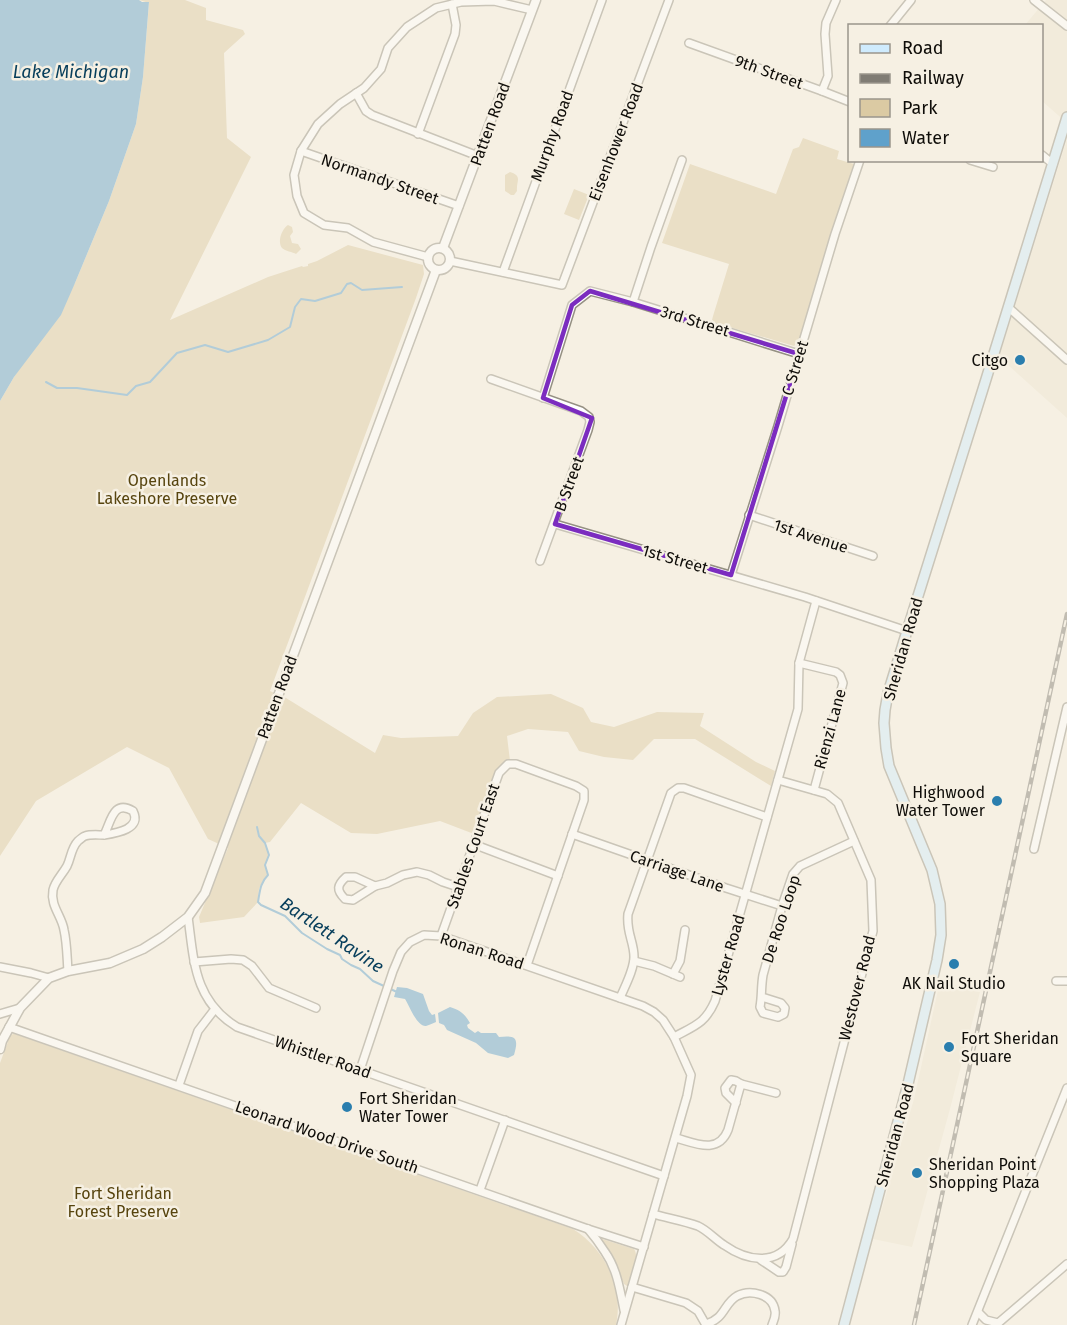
<svg xmlns="http://www.w3.org/2000/svg" width="1067" height="1325" viewBox="0 0 1067 1325" font-family="'Fira Sans',sans-serif">
	<style>
		.built { fill: #ede5d0 }
		.green { fill: #dbcaa3 }
		.water { fill: #5fa1cb }
		.lines { fill: none; stroke-linecap: round; stroke-linejoin: round }
		.stream { stroke: #5fa1cb; stroke-width: 2 }
		.minor-casing { stroke: #959083; stroke-width: 10 }
		.tertiary-casing { stroke: #959083; stroke-width: 11 }
		.secondary-casing { stroke: #959083; stroke-width: 12 }
		.minor { stroke: #fff; stroke-width: 7 }
		.tertiary { stroke: #fff; stroke-width: 8 }
		.secondary { stroke: #cfebfd; stroke-width: 9 }
		.rail-casing { stroke: #807c74; stroke-width: 4.5 }
		.rail { stroke: #f6f0e3; stroke-width: 2; stroke-dasharray: 7; stroke-linecap: butt }
		.marked { fill: none; stroke: #7b2cbf; stroke-width: 4.5; stroke-linejoin: round }
		.poi-dot { fill: #2a7eae; stroke: #f6f0e3; stroke-width: 2 }
		.labels { text-anchor: middle; dominant-baseline: central; stroke-width: 5; stroke-linejoin: round; paint-order: stroke }
		.street-label { font-size: 16px; fill: #0f0d09; stroke: #f6f0e3 }
		.poi-label { font-size: 16px; fill: #0f0d09; stroke: #f6f0e3; text-anchor: start }
		.park-label { font-size: 16px; fill: #57440e; stroke: #f6f0e3 }
		.water-label { font-size: 18px; font-style: italic; fill: #073e5b; stroke: #f6f0e3 }
	</style>
	<rect width="100%" height="100%" fill="#f6f0e3"/>
	<g class="built">
		<polygon points="1046,0 1067,0 1067,123 1042,101 1042,26 1025,25"/>
		<polygon points="1067,139 1067,418 999,357"/>
		<polygon points="940,981 980,992 950,1109 912,1247 873,1239 914,1099"/>
	</g>
	<g class="green">
		<polygon points="139,0 185,0 206,8 206,20 243,30 245,34 224,53 227,138 251,157 170,320 268,277 302,266 303,267 308,266 308,264 317,261 348,245 423,265 424,274 416,298 270,691 286,698 375,753 383,735 401,738 458,736 473,713 497,697 551,694 583,708 591,722 614,727 657,712 704,713 700,726 756,762 775,771 771,786 695,739 654,739 633,760 604,757 579,751 568,732 528,729 507,736 510,761 505,762 497,770 474,834 440,821 377,834 351,833 301,803 270,842 265,843 269,855 265,865 268,875 263,881 259,889 258,902 244,917 200,923 199,917 228,848 208,839 169,768 127,747 36,801 0,856 0,401 14,377 75,283 109,201 136,124 143,77 149,3"/>
		<polygon points="803,138 839,151 837,159 854,164 799,341 794,346 716,323 712,320 713,316 729,264 662,243 690,164 776,194 793,149 799,147"/>
		<path d="M 510,172 C 523,176 516,181 517,191 L 514,195 L 511,195 L 505,191 L 505,175 Z"/>
		<polygon points="574,189 589,195 579,220 564,214"/>
		<path d="M 288,225 L 292,227 L 293,232 L 290,236 L 292,243 L 298,244 L 301,249 L 296,254 C 293,252 285,251 282,248 C 277,241 282,229 288,225 Z"/>
		<path d="M 13,1034 L 15,1034 L 573,1229 C 605,1249 624,1288 616,1325 L 0,1325 L 0,1063 L 10,1036 Z"/>
		<path d="M 602,1239 L 634,1249 C 640,1258 632,1273 629,1284 L 627,1286 L 624,1284 L 616,1265 L 601,1241 Z"/>
	</g>
	<g class="water">
		<polygon points="0,0 139,0 142,2 149,2 143,77 136,124 109,201 75,283 61,315 14,377 0,401"/>
		<path d="M 397,987 L 407,988 L 423,994 L 429,1011 L 432,1015 L 435,1014 L 436,1022 C 433,1023 430,1025 426,1026 C 417,1027 409,1005 405,999 L 394,997 Z"/>
		<path d="M 450,1007 C 460,1010 465,1014 470,1023 L 467,1025 L 468,1028 L 475,1033 L 478,1031 L 481,1033 L 496,1033 L 499,1037 C 516,1035 519,1038 514,1055 L 508,1058 L 488,1053 L 476,1043 L 447,1030 L 444,1025 L 439,1023 L 438,1013 Z"/>
	</g>
	<g class="lines">
		<g class="stream">
			<polyline points="46,382 57,388 77,388 127,395 136,386 150,382 177,353 205,345 228,352 268,340 290,327 295,307 301,299 315,301 341,293 347,284 351,283 362,290 402,287"/>
			<path d="M 257,827 L 259,836 L 265,843 L 269,855 L 265,865 L 268,875 C 260,883 260,891 258,902 L 261,905 L 285,916 L 302,933 L 327,949 L 340,955 L 342,959 L 351,965 L 360,969 L 373,981 L 397,992"/>
		</g>
		<g class="minor-casing">
			<g id="minor">
				<polyline points="1034,0 1067,26"/>
				<polyline points="890,26 911,0"/>
				<polyline points="689,43 822,91 850,102"/>
				<polyline points="822,91 828,76 825,34 826,23 836,0"/>
				<polyline points="356,93 366,111 372,115 478,156"/>
				<polyline points="418,134 455,34 456,25 452,4"/>
				<polyline points="301,151 459,206"/>
				<polyline points="1042,155 1053,164"/>
				<polyline points="970,160 993,167"/>
				<polyline points="428,257 373,242 348,228 324,225 304,213 297,196 294,175 301,151 318,124 340,104 364,88 381,69 388,48 407,27 436,8 461,2 494,1 532,10"/>
				<polyline points="450,261 562,285 669,0"/>
				<polyline points="503,272 602,0"/>
				<polyline points="633,302 651,247 682,160"/>
				<polyline points="1008,307 1067,360"/>
				<polyline points="491,379 581,411 589,417 590,422 588,430 540,561"/>
				<polyline points="543,398 572,305 590,291 633,302 799,354"/>
				<polyline points="749,515 873,556"/>
				<polyline points="555,524 805,597 907,631"/>
				<polyline points="731,575 778,426 835,234 860,160"/>
				<polyline points="799,663 836,672 840,675 843,683 814,790"/>
				<polyline points="572,834 726,888 782,906"/>
				<polyline points="473,844 558,876"/>
				<polyline points="1034,849 1067,707"/>
				<path d="M 346,877 L 355,877 L 375,886 L 353,900 L 345,899 C 336,890 337,885 346,877 Z"/>
				<polyline points="375,886 387,883 403,875 417,872 429,875 443,882 458,887"/>
				<path d="M 188,917 C 194,961 194,1001 237,1027 L 664,1176"/>
				<polyline points="441,936 499,773 508,764 516,764 576,786 584,791 584,800 527,965"/>
				<polyline points="634,961 654,966 680,977"/>
				<polyline points="194,962 231,959 243,960 252,966 269,988 316,1008"/>
				<polyline points="0,967 31,973 49,978"/>
				<path d="M 68,971 C 67,958 67,943 64,930 C 62,916 50,906 53,890 C 55,881 62,875 67,866 C 71,858 71,848 78,841 C 79,840 84,836 85,836 C 91,834 98,835 104,835 C 117,833 142,829 133,811 C 113,799 111,822 104,835"/>
				<polyline points="673,974 680,961 685,930"/>
				<polyline points="1056,981 1067,981"/>
				<path d="M 762,997 L 781,1003 L 785,1008 L 784,1014 L 778,1017 L 763,1013 L 760,1007 C 762,996 761,986 763,975 L 782,906 L 793,874 L 800,866 L 854,841"/>
				<path d="M 620,998 C 625,986 634,970 634,957 C 634,941 626,933 628,914 L 671,793 L 678,788 L 684,788 L 767,817"/>
				<polyline points="0,1014 20,1008"/>
				<polyline points="9,1027 588,1229 644,1247"/>
				<path d="M 674,1037 C 694,1026 705,1024 715,1001 L 798,709 L 799,663 L 816,601"/>
				<polyline points="360,1070 393,971 401,952 410,942 424,935 441,936 643,1006 654,1012 663,1020 674,1037 691,1075 687,1096 621,1325"/>
				<polyline points="179,1085 198,1031 215,1009"/>
				<polyline points="736,1103 726,1093 725,1088 731,1080 736,1081 741,1084"/>
				<path d="M 676,1138 C 695,1143 718,1155 728,1130 L 741,1084 L 776,1093"/>
				<polyline points="480,1190 505,1120"/>
				<path d="M 653,1214 C 667,1218 684,1221 698,1226 C 707,1230 716,1240 724,1245 C 747,1261 777,1267 793,1239 L 873,931 L 871,880 L 838,803 L 827,794 L 778,780"/>
				<path d="M 588,1229 C 594,1236 600,1244 605,1252 C 617,1269 620,1290 624,1310"/>
				<polyline points="761,1260 779,1272 783,1272 786,1267 792,1244"/>
				<polyline points="632,1287 686,1303 698,1311 706,1325"/>
				<polyline points="978,1312 986,1320 998,1323"/>
				<path d="M 706,1324 C 726,1318 723,1304 737,1296 C 750,1289 773,1294 775,1311 C 776,1316 774,1320 772,1325"/>
				<polyline points="972,1325 1067,1088"/>
				<polyline points="996,1325 1067,1264"/>
			</g>
		</g>
		<g class="tertiary-casing">
			<g id="tertiary">
				<circle cx="439" cy="259" r="11"/>
				<polyline points="443,248 536,0"/>
				<polyline points="0,1049 2,1041 20,1008 49,978 68,971 110,963 143,949 162,937 188,917 205,893 436,270"/>
			</g>
		</g>
		<g class="secondary-casing">
			<polyline id="secondary" points="844,1325 908,1084 937,960 941,935 940,904 932,870 889,766 886,748 884,723 885,710 888,693 907,631 983,389 1067,117"/>
		</g>
		<use href="#minor" class="minor"/>
		<use href="#tertiary" class="tertiary"/>
		<use href="#secondary" class="secondary"/>
		<g class="rail-casing">
			<polyline id="rail" points="914,1325 1067,614"/>
		</g>
		<use href="#rail" class="rail"/>
	</g>
	<path d="M0 0H1067V1325H0ZM 590,291 L 799,354 L 731,575 L 555,524 L 592,418 L 543,398 L 572,305 Z" fill="#f6f0e3" fill-opacity=".55" fill-rule="evenodd"/>
	<path class="marked" d="M 590,291 L 799,354 L 731,575 L 555,524 L 592,418 L 543,398 L 572,305 Z"/>
	<g class="poi-dot">
		<circle cx="1020" cy="360" r="6"/>
		<circle cx="997" cy="801" r="6"/>
		<circle cx="954" cy="964" r="6"/>
		<circle cx="949" cy="1047" r="6"/>
		<circle cx="347" cy="1107" r="6"/>
		<circle cx="917" cy="1173" r="6"/>
	</g>
	<g class="labels">
		<g class="street-label">
			<text transform="translate(769 72) rotate(20)">9th Street</text>
			<text transform="translate(490 124) rotate(-70)">Patten Road</text>
			<text transform="translate(552 136) rotate(-70)">Murphy Road</text>
			<text transform="translate(616 142) rotate(-69)">Eisenhower Road</text>
			<text transform="translate(380 179) rotate(19)">Normandy Street</text>
			<text transform="translate(695 321) rotate(17)">3rd Street</text>
			<text transform="translate(795 368) rotate(-73)">C Street</text>
			<text transform="translate(569 484) rotate(-70)">B Street</text>
			<text transform="translate(811 536) rotate(18)">1st Avenue</text>
			<text transform="translate(675 559) rotate(16)">1st Street</text>
			<text transform="translate(903 649) rotate(-74)">Sheridan Road</text>
			<text transform="translate(277 697) rotate(-70)">Patten Road</text>
			<text transform="translate(830 729) rotate(-75)">Rienzi Lane</text>
			<text transform="translate(473 846) rotate(-71)">Stables Court East</text>
			<text transform="translate(677 871) rotate(19)">Carriage Lane</text>
			<text transform="translate(781 919) rotate(-72)">De Roo Loop</text>
			<text transform="translate(482 951) rotate(18)">Ronan Road</text>
			<text transform="translate(728 955) rotate(-74)">Lyster Road</text>
			<text transform="translate(857 988) rotate(-76)">Westover Road</text>
			<text transform="translate(323 1057) rotate(19)">Whistler Road</text>
			<text transform="translate(895 1135) rotate(-75)">Sheridan Road</text>
			<text transform="translate(327 1137) rotate(19)">Leonard Wood Drive South</text>
		</g>
		<g class="poi-label">
			<text x="1008" y="360" text-anchor="end">Citgo</text>
			<text x="985" y="792" text-anchor="end">Highwood<tspan x="985" dy="18">Water Tower</tspan></text>
			<text x="954" y="983" text-anchor="middle">AK Nail Studio</text>
			<text x="961" y="1038">Fort Sheridan<tspan x="961" dy="18">Square</tspan></text>
			<text x="359" y="1098">Fort Sheridan<tspan x="359" dy="18">Water Tower</tspan></text>
			<text x="929" y="1164">Sheridan Point<tspan x="929" dy="18">Shopping Plaza</tspan></text>
		</g>
		<g class="park-label">
			<text x="167" y="480">Openlands<tspan x="167" dy="18">Lakeshore Preserve</tspan></text>
			<text x="123" y="1193">Fort Sheridan<tspan x="123" dy="18">Forest Preserve</tspan></text>
		</g>
		<g class="water-label">
			<text x="71" y="72">Lake Michigan</text>
			<text transform="translate(332 935) rotate(34)">Bartlett Ravine</text>
		</g>
	</g>
	<rect x="848" y="24" width="195" height="138" fill="#f6f0e3" stroke="#9a958c" stroke-width="1.5"/>
	<rect x="860" y="44" width="30" height="9" fill="#cfebfd" stroke="#9a958c" stroke-width="1.5"/>
	<text x="902" y="54" font-size="18" fill="#0f0d09">Road</text>
	<rect x="860" y="74" width="30" height="9" fill="#807c74" stroke="#9a958c" stroke-width="1.5"/>
	<text x="902" y="84" font-size="18" fill="#0f0d09">Railway</text>
	<rect x="860" y="99" width="30" height="18" fill="#dbcaa3" stroke="#9a958c" stroke-width="1.5"/>
	<text x="902" y="114" font-size="18" fill="#0f0d09">Park</text>
	<rect x="860" y="129" width="30" height="18" fill="#5fa1cb" stroke="#9a958c" stroke-width="1.5"/>
	<text x="902" y="144" font-size="18" fill="#0f0d09">Water</text>
</svg>
